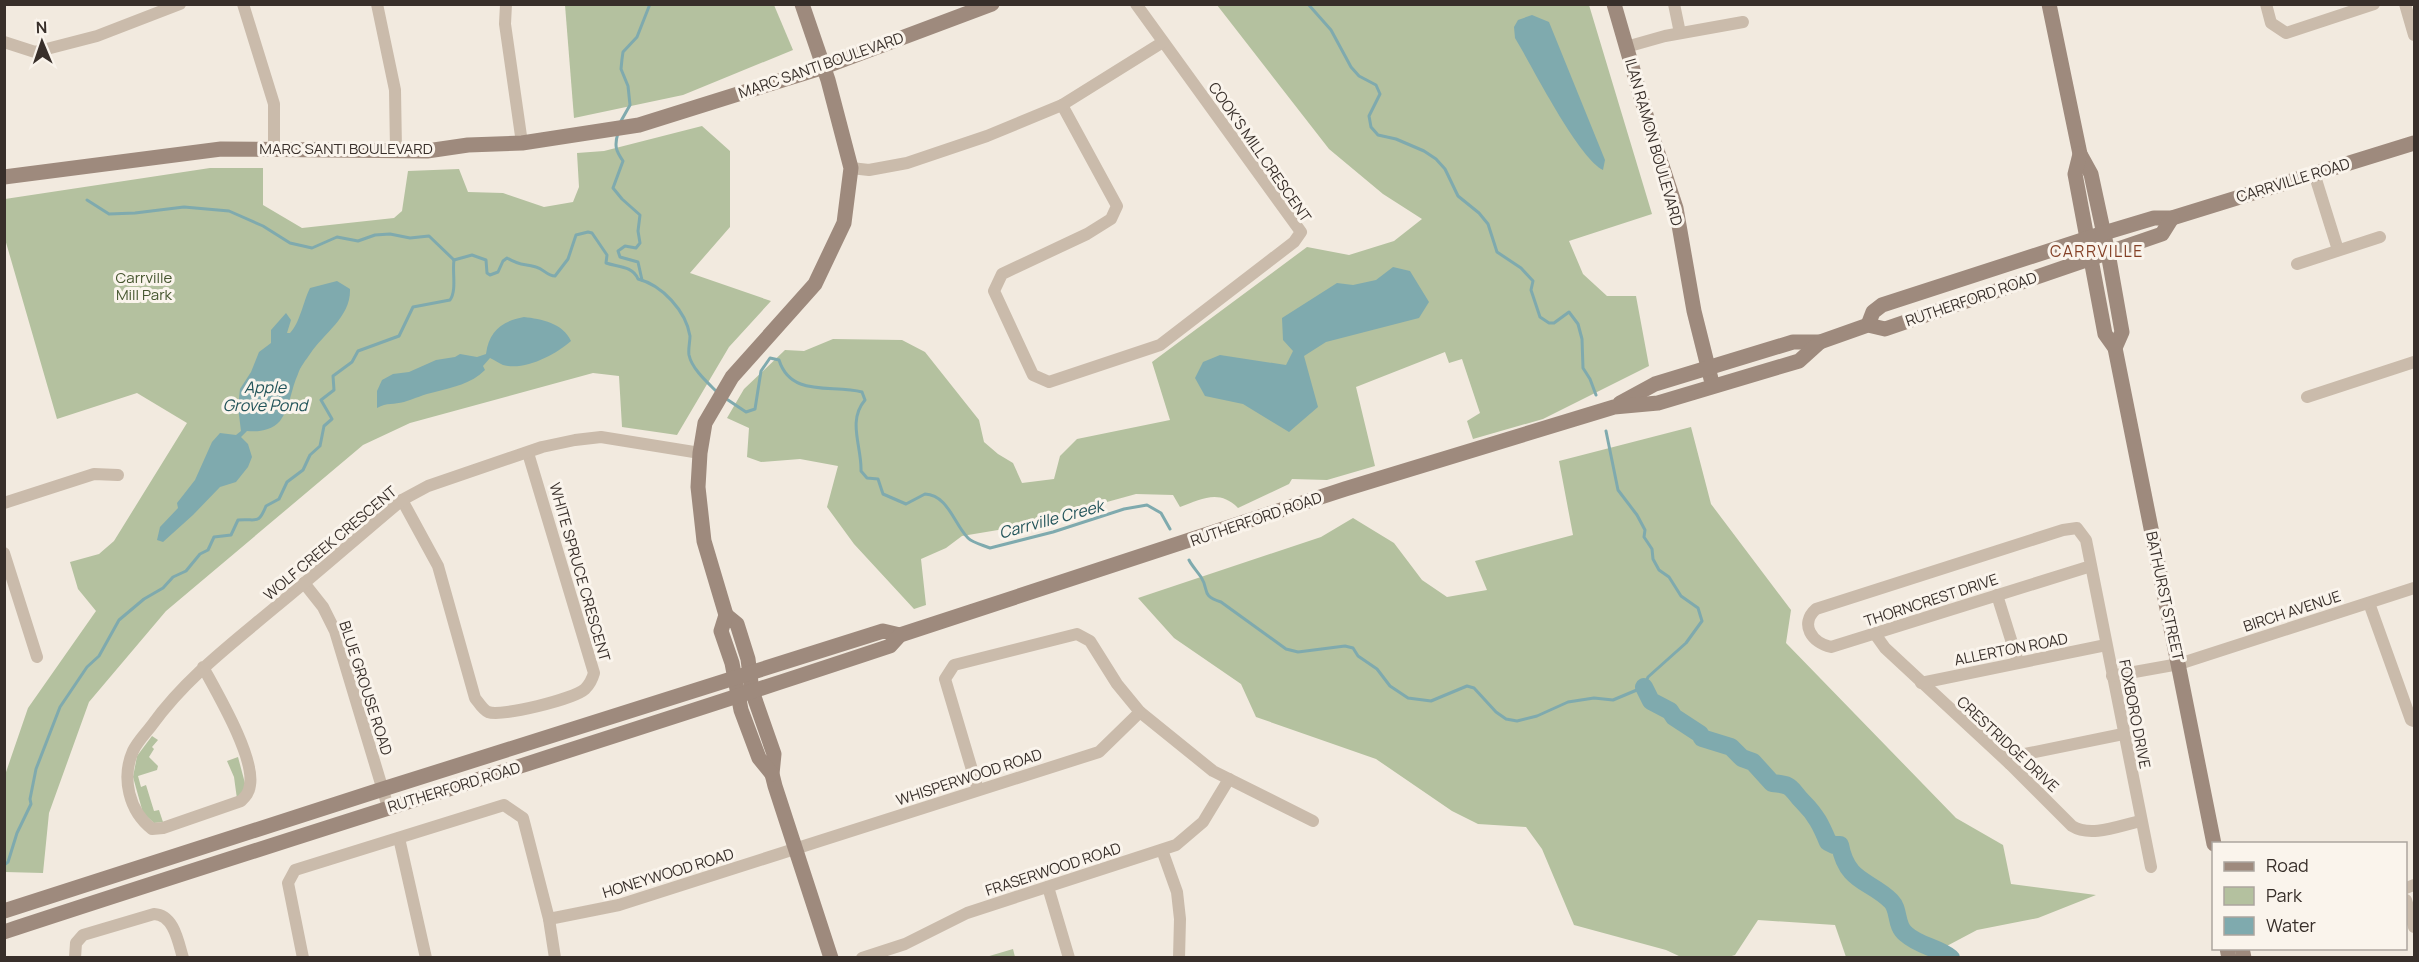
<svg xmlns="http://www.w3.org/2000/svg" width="2419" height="962" viewBox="0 0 2419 962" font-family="Manrope,sans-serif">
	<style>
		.green { fill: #b4c19f }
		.water { fill: #7faaae }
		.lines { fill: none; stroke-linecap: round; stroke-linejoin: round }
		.stream { stroke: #7faaae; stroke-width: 3 }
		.river { stroke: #7faaae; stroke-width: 18 }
		.street { stroke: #cabbab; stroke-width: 12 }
		.secondary { stroke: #9e8a7d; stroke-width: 15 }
		.labels { text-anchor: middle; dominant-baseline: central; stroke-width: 6; stroke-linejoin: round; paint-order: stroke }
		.street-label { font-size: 15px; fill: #382f2a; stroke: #faf4ec }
		.park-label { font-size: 15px; fill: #46562f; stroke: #faf4ec }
		.neighbourhood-label { font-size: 16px; letter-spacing: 1.5px; fill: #844026; stroke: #faf4ec }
		.water-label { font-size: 16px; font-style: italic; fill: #215359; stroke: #faf4ec }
	</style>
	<rect width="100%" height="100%" fill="#f2eadf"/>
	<g class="green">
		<polygon points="565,5 774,5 793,50 683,95 574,118"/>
		<path d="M 1217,5 L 1589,5 L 1652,214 L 1569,241 L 1583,274 L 1607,296 L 1636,296 L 1649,366 L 1543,419 L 1473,439 L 1467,421 L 1480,413 L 1462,359 L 1449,363 L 1445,352 L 1356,387 L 1375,466 L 1327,480 L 1292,479 L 1289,484 L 1238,508 C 1219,489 1202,499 1180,507 L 1173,495 L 1136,494 L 1016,527 L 962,536 L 946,548 L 921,559 L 926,605 L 914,609 L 854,544 L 827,507 L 838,466 L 800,459 L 761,462 L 747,457 L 749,428 L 727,418 L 744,389 L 785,350 L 804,351 L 833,339 L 902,340 L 925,352 L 979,420 L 984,442 L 998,454 L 1013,463 L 1022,483 L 1054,479 L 1060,456 L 1077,439 L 1170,420 L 1152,362 L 1307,247 L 1349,255 L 1394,241 L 1422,219 L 1383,194 L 1329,149 Z"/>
		<polygon points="702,126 730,151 730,227 690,273 771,301 729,347 677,435 622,427 619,376 593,373 410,423 363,445 166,611 89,702 49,813 43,873 5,872 5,775 28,708 96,611 78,589 70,562 99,554 114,541 187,423 137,393 57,419 5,239 5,199 210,168 263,168 263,205 302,228 394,218 402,211 408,171 459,169 468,192 503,193 544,207 573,202 579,187 577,153 604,151"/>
		<polygon points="1691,427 1711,504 1791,610 1786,643 1956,818 2003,845 2011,884 2096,895 2038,918 1977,930 1926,957 1846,957 1835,925 1758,920 1735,955 1725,958 1681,957 1666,950 1574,925 1542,849 1526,827 1478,824 1452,811 1376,759 1256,717 1241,684 1174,638 1138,598 1321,537 1353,518 1394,543 1422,580 1447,597 1487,590 1475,561 1573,535 1559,461"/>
		<polygon points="152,736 158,740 152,747 154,749 149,757 158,766 157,770 138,776 141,787 146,785 154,811 159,810 163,822 154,823 143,813 133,777 137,756"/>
		<polygon points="238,757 246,787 237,799 234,777 227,761"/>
		<polygon points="1013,949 1015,957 985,957 986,957"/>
	</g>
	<g class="water">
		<path d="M 1532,15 L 1549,22 L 1605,160 L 1603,170 C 1577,156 1532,66 1515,38 L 1514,27 L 1518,20 Z"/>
		<polygon points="1393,267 1410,271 1429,302 1419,318 1326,342 1304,356 1318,407 1289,432 1243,404 1205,396 1195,378 1203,362 1220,355 1286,365 1293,351 1283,340 1282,318 1337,283 1353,285 1376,280"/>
		<path d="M 337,281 L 350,289 C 351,317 324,333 310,354 C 306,360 300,367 298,374 C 291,389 290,408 280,421 C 271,431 258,432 247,431 L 241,437 L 248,444 L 252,457 L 248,467 L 236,482 L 220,487 L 193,515 L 163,542 L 157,540 L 160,527 L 178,508 L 177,503 L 195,480 L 212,442 L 220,433 L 236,435 L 241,431 L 238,407 L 240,389 L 251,372 L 259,352 L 271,343 L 271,330 L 286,313 L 291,320 L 287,333 L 290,333 C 300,323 303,302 310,288 Z"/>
		<path d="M 524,317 C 541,319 563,323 571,341 C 555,355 525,371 503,365 C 498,363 495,360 490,358 L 483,366 L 485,370 C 471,384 453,387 435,392 C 424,394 414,399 404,402 C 394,405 387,402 377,408 L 377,391 L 382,380 L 393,374 L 409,372 L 436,360 L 455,357 L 460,354 L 477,357 L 486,354 C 489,331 502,321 524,317 Z"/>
	</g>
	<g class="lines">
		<g class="stream">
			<polyline points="1308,4 1331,30 1351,67 1359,76 1376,85 1380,94 1369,116 1371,127 1378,135 1396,139 1424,151 1436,159 1445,169 1458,196 1479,213 1488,224 1497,252 1521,268 1533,281 1531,290 1540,317 1549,323 1554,323 1569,312 1578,324 1582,339 1583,368 1590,379 1596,395"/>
			<polyline points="621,121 630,105 628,86 621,69 622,59 623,52 637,37 650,4"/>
			<path d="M 618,133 C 614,146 616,151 623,161 L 613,188 L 622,199 L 640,215 L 638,231 L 640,243 L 636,248 L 625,246 L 618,251 L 620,257 L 638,262 L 642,280"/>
			<polyline points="87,200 109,214 135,213 184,207 229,211 263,226 290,243 312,248 337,237 358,241 375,235 390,234 410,238 429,236 454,260"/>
			<path d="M 454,260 L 472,255 L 486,260 L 487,273 L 490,275 L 498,272 L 503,261 L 507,258 C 522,267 523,263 536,267 C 544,269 547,276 555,276 L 568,259 L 576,235 L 588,232 L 592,233 L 607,255 L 606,263 C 618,267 633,266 638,279 C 662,285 686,311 690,336 C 690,342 688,349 689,355 C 692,369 707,382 717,392"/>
			<path d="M 725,398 L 746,412 L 755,409 L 761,371 L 770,358 L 779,360 C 791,398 832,384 862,392 L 865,400 C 847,421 862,447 861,471 L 867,478 L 878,479 L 883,494 L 906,504 L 925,494 C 948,495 954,524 968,538 C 973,543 983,545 990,548 L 1053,532 L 1124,509 L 1147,505 L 1161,513 L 1170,529"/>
			<path d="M 1189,560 C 1192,566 1197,571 1201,577 C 1210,591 1200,595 1221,602 L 1286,649 L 1298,652 L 1345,646 L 1353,648 L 1358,656 L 1377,669 L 1390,686 L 1408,698 L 1431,701 L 1467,686 L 1474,688 L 1496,712 L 1506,719 L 1517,721 L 1537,716 L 1568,702 L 1594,698 L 1613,700 L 1644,687 L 1648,677 L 1686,643 L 1702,621 L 1698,608 L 1681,596 L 1669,577 L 1659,570 L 1653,559 L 1652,549 L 1644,537 L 1645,530 L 1637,515 L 1618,490 L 1606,431"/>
			<path d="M 4,865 L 8,862 L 17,833 L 31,804 L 30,799 L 36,769 L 60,707 L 87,667 L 99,656 L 119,620 L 144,599 L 163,588 L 173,577 L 186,571 L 200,554 L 208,550 L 214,537 L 231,535 L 238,520 C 256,518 258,526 266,506 L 279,499 L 287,482 L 303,470 L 310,455 L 320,446 L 324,426 L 332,419 L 321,400 L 334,390 L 333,376 L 352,362 L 358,351 L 399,336 L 413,307 L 450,300 C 457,290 452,272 454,260"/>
		</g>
		<path class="river" d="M 1644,687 L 1651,701 L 1670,711 L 1674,717 L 1700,734 L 1702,738 L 1731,747 L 1742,758 L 1753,762 L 1772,783 C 1795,785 1789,788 1803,802 C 1816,815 1821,825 1828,842 L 1834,845 L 1840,845 C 1847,883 1870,880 1891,901 C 1900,910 1895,926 1906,934 C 1919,946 1937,947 1951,958"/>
		<g class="street">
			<polyline points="243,4 274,104 274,148"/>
			<polyline points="377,4 395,90 396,150"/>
			<polyline points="506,4 505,24 522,143"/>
			<polyline points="1674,4 1680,33"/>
			<polyline points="2266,4 2271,23 2286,33 2374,4"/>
			<polyline points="2405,4 2414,35"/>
			<polyline points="4,42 35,52 97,36 180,4"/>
			<polyline points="1626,47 1665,36 1743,22"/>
			<polyline points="1062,105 1117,206 1111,219 1087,234 1002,274 994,291 1033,375 1049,382 1160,345 1294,242 1301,232 1136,4"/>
			<polyline points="851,168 869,170 907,163 987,136 1062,105 1163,42"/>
			<polyline points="2314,173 2338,250"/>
			<polyline points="2297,264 2380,237"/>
			<polyline points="2307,397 2414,362"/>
			<path d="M 402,500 L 438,566 L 475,698 C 479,703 483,710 488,712 C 502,717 574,699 585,689 C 590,684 592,680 594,673 L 528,453"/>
			<polyline points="4,503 94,474 118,475"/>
			<polyline points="4,553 37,657"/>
			<path d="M 2091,566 L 1831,647 C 1812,643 1799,624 1816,609 L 2063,530 L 2077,528 L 2086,540 L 2151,867"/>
			<polyline points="304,583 323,607 335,631 388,807"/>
			<polyline points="1997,595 2018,662"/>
			<polyline points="2369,603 2411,720 2414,721"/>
			<path d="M 1875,634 L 1885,648 L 2010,764 L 2072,826 C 2091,838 2121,825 2141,821"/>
			<path d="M 203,667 C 217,693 255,757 250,785 C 249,793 246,796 241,801 L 163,828 L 152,829 C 129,811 121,778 133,751 C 137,742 146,733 152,725 C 185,679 230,645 273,609 C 317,573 359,536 402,500 L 428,486 L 542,447 L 575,440 L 601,437 L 700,453"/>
			<polyline points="2112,676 2179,664 2414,588"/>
			<polyline points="1921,683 2106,645"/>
			<polyline points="2010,764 2020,755 2123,734"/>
			<polyline points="978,790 945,679 954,665 1077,634 1090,641 1117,684 1140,712 1213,771 1313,821"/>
			<polyline points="399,838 426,958"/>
			<polyline points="1162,850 1177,892 1180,919 1179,958"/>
			<polyline points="1048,887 1069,958"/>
			<polyline points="2406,888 2414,885"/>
			<polyline points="2406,900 2414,927"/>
			<polyline points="549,919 619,905 1099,752 1140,712"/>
			<path d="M 75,958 L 76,943 L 83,935 L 154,914 C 174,915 178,941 183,958"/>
			<polyline points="303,958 288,883 295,870 504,805 523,818 549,919 555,958"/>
			<polyline points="862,958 905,944 967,913 1176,845 1203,822 1229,779"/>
		</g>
		<g class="secondary">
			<polyline points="1614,4 1651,132 1676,208 1694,311 1711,379"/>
			<polyline points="2049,4 2080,154 2091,174 2108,253 2122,332 2115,348"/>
			<polyline points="2080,154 2075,174 2105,334 2115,348 2214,844"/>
			<polyline points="4,177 221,149 427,151 468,145 522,143 639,125 824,67 992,4"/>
			<polyline points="1868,325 1873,312 1882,305 2104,233 2154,218 2172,218 2414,143"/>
			<polyline points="1620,403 1655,384 1793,342 1820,342 1868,325 1885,329 2162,234 2172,218"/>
			<polyline points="726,615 737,624 748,659 752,691 774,754 772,774 775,786 831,958"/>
			<polyline points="772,774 759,758 741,710 732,663 721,631 726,615 704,541 698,487 700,453 705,423 732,377 815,284 844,223 851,168 828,80 802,4"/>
			<polyline points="4,911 383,789 864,637 883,631 900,635"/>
			<path d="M 4,932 C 299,835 596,744 890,646 L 900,635 L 1345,489 L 1614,407 L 1658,403 L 1799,361 L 1820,342"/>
			<polyline points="2227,948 2229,958"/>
			<polyline points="2242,948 2244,958"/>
		</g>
	</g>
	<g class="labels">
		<g class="street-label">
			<text transform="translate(821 65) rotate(-19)">MARC SANTI BOULEVARD</text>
			<text transform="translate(1654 142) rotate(74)">ILAN RAMON BOULEVARD</text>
			<text x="346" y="148">MARC SANTI BOULEVARD</text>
			<text transform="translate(1260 152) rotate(55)">COOK'S MILL CRESCENT</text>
			<text transform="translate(2293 180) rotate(-17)">CARRVILLE ROAD</text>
			<text transform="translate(1971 299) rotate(-19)">RUTHERFORD ROAD</text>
			<text transform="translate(1256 519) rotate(-19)">RUTHERFORD ROAD</text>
			<text transform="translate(330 543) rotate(-40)">WOLF CREEK CRESCENT</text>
			<text transform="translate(580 572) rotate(74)">WHITE SPRUCE CRESCENT</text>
			<text transform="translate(2165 596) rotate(78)">BATHURST STREET</text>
			<text transform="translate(1931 600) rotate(-18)">THORNCREST DRIVE</text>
			<text transform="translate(2292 611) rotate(-18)">BIRCH AVENUE</text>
			<text transform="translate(2011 649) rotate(-11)">ALLERTON ROAD</text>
			<text transform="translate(366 688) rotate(72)">BLUE GROUSE ROAD</text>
			<text transform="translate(2135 714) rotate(79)">FOXBORO DRIVE</text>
			<text transform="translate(2008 744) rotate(43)">CRESTRIDGE DRIVE</text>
			<text transform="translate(969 777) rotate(-18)">WHISPERWOOD ROAD</text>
			<text transform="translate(454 787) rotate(-17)">RUTHERFORD ROAD</text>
			<text transform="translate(1053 869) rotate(-18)">FRASERWOOD ROAD</text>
			<text transform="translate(668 873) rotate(-17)">HONEYWOOD ROAD</text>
		</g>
		<g class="park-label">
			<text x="144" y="277">Carrville<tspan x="144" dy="17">Mill Park</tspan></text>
		</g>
		<g class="neighbourhood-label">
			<text x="2097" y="251">CARRVILLE</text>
		</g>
		<g class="water-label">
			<text x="265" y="387">Apple<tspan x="265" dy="18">Grove Pond</tspan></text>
			<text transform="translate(1051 519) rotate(-15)">Carrville Creek</text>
		</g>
	</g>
	<rect width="2419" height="962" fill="none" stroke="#382f2a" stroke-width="12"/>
	<rect x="2212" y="842" width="195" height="108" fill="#faf4ec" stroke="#aca59e" stroke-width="1.5"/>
	<rect x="2224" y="862" width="30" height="9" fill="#9e8a7d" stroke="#aca59e" stroke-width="1.5"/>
	<text x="2266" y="872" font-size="18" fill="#382f2a">Road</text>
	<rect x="2224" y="887" width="30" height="18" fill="#b4c19f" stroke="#aca59e" stroke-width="1.5"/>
	<text x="2266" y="902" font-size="18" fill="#382f2a">Park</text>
	<rect x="2224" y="917" width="30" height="18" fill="#7faaae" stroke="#aca59e" stroke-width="1.5"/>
	<text x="2266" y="932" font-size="18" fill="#382f2a">Water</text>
	<g transform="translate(42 42) rotate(358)" stroke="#faf4ec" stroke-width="4.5" paint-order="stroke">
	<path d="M0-4.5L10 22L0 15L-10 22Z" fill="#382f2a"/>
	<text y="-9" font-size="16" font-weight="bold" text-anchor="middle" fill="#382f2a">N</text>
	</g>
</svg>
